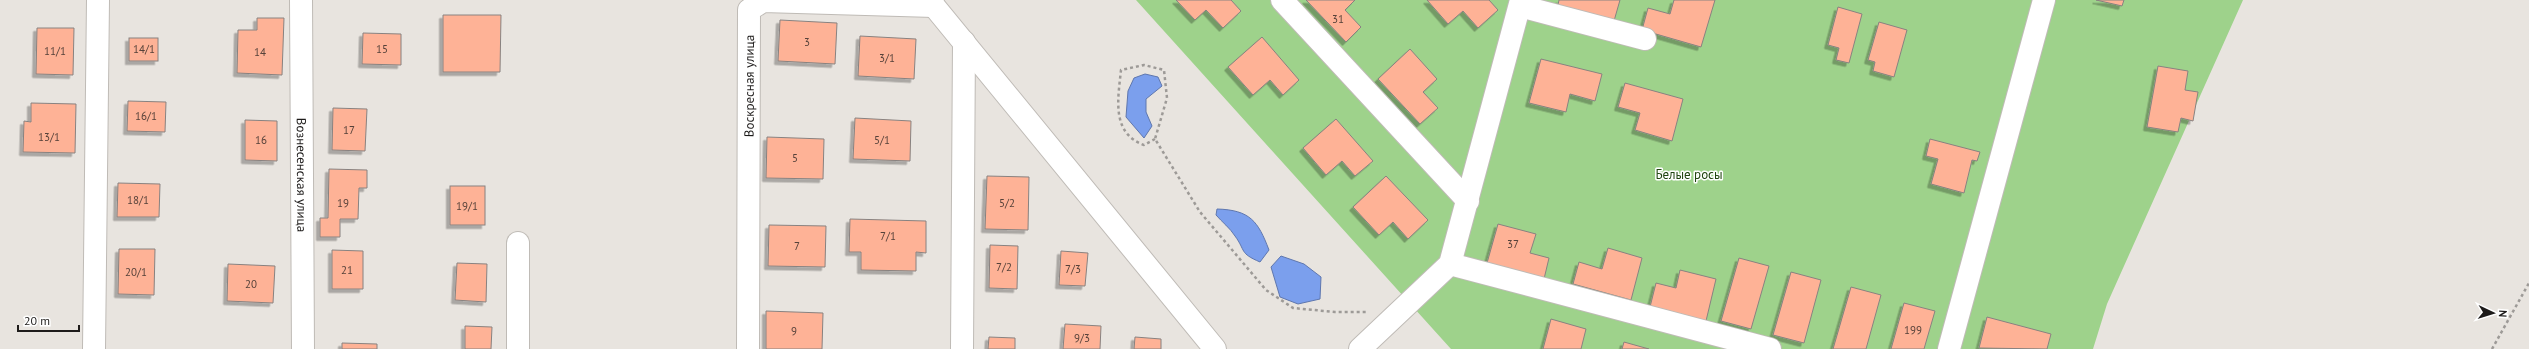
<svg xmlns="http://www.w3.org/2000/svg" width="2529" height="349" viewBox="0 0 2529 349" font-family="'PT Sans',sans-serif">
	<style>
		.green { fill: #9ed28b }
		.water { fill: #7b9fed; stroke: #5f77ae }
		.building { fill: #feb296; stroke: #888280; filter: url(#shadow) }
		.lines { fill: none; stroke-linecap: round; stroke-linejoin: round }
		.minor-casing { stroke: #bfbbb6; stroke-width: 24 }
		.path { stroke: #9d9a97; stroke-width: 2.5; stroke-dasharray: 3 3; stroke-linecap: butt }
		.minor { stroke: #fff; stroke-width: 22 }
		.labels { text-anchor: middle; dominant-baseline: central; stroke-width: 3; stroke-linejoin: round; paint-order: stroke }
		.number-label { font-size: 11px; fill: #554139 }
		.street-label { font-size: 13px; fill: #1d1b1a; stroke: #fff }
		.park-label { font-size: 13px; fill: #204510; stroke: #fff }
	</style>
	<defs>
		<filter id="shadow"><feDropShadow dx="-3.5" dy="3.5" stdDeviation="0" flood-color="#0004"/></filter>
	</defs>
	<rect width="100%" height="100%" fill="#e8e4df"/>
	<polygon class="green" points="1136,0 2243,0 2107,304 2093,349 1451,349"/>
	<g class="water">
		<polygon points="1145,74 1158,77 1162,86 1146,99 1146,112 1152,126 1144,138 1126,117 1128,91 1134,78"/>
		<path d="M 1217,209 C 1250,210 1258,221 1269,250 L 1260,262 C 1239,253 1246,251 1235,236 C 1230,228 1222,222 1216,215 Z"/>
		<polygon points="1281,256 1304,264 1321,277 1320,299 1298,304 1280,297 1271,267"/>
	</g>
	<g class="building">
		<polygon points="1176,0 1231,0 1241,11 1223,28 1206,10 1195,20"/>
		<polygon points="1306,0 1355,0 1345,10 1361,27 1346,42"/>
		<polygon points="1427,0 1489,0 1498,10 1478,28 1463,11 1448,24"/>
		<polygon points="1559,0 1620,0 1614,21 1558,5"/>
		<polygon points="1674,0 1715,0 1701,47 1642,30 1648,8 1670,14"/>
		<polygon points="2096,0 2124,0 2122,6"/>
		<polygon points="1838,7 1862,14 1849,63 1836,60 1839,48 1828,45"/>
		<polygon points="443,15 501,15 500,72 443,72"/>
		<polygon points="257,18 284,18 282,75 237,73 238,30 257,30"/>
		<polygon points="780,20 837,23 835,64 778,61"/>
		<polygon points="1879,22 1907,30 1894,77 1873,71 1875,62 1868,60"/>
		<polygon points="37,28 74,28 73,75 36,74"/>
		<polygon points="363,33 401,34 401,65 362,64"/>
		<polygon points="860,36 916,39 914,79 858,76"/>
		<polygon points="1262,37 1299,80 1283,95 1270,80 1253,95 1228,67"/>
		<rect x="129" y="38" width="29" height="23"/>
		<polygon points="1410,49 1437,79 1423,92 1438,108 1420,124 1378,79"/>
		<polygon points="1541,59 1602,74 1595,101 1570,94 1566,112 1529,103"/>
		<polygon points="2158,66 2188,71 2185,90 2198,92 2193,121 2181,118 2178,132 2147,127"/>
		<polygon points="1625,83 1683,99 1672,141 1635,130 1640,113 1618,107"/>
		<polygon points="128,101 166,102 165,132 127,131"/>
		<polygon points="31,103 76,104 75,153 23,152 24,121 31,122"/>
		<polygon points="333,108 367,109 365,151 332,150"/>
		<polygon points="855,118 911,121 910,161 853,159"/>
		<polygon points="1336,119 1373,161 1355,176 1342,161 1326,175 1303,148"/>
		<polygon points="245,120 277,121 277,161 245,160"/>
		<polygon points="767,137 824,139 823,179 766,178"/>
		<polygon points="1930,139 1980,152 1977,161 1972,160 1964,193 1931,184 1938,159 1926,156"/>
		<polygon points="329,169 367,170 367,188 359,188 358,219 340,219 340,237 320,237 320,218 328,218"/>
		<polygon points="987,176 1029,177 1028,230 985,229"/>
		<polygon points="1386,176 1428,220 1408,239 1393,222 1379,235 1353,207"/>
		<polygon points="118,183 160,184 159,217 117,217"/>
		<rect x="450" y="186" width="35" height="39"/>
		<polygon points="850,219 926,221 926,253 916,252 916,271 861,270 861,252 849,252"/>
		<polygon points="1498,224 1536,234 1530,253 1549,258 1544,279 1487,263"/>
		<polygon points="769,225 826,226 825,267 768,266"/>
		<polygon points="990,245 1018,246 1017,289 989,288"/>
		<polygon points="1608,248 1642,258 1631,300 1573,284 1579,262 1602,269"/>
		<polygon points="119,249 155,249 154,295 118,294"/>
		<polygon points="332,250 363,251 363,289 332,289"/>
		<polygon points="1061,251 1088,253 1085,286 1059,285"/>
		<polygon points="1739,258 1769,266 1751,329 1721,321"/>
		<polygon points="457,263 487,264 486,302 455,300"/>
		<polygon points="228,264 275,266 273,303 227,301"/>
		<polygon points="1680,270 1716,279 1706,321 1650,307 1656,283 1676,288"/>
		<polygon points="1791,272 1821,280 1804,343 1773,335"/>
		<polygon points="1851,287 1881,295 1866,349 1833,349"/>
		<polygon points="1904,303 1935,311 1924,349 1891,349"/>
		<polygon points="766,311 823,313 822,349 766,349"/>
		<polygon points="1987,317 2051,334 2047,349 1979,348"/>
		<polygon points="1551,319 1586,329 1581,349 1543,349"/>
		<polygon points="1065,324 1101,326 1100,349 1063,349"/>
		<polygon points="465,326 492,327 491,349 465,349"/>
		<polygon points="989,337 1015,338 1015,349 988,349"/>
		<polygon points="1135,337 1161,339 1161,349 1134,349"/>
		<polygon points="1624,342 1649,349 1622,349"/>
		<polygon points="342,343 377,344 377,349 342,349"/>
	</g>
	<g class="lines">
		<g class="minor-casing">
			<g id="minor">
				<path id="s1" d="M 301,0 L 303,349"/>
				<polyline points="929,0 1215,349"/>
				<polyline points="1282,0 1468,201"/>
				<polyline points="1520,6 1645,39"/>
				<polyline points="518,243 518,349"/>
				<polyline points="1450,264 1770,349"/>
				<polyline points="94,349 98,0"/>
				<path id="s2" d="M 748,349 L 749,10 L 763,1 L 934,6"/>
				<polyline points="962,349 964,42"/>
				<polyline points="1360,349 1450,264 1521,0"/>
				<polyline points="1949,349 2044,0"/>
			</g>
		</g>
		<g class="path">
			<path d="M 1155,139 L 1144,145 C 1111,133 1118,99 1121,70 L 1144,65 L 1164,70 L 1167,98 L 1155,139 L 1200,212 L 1266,290 L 1293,308 L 1335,312 L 1367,312"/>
			<polyline points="2492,349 2529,283"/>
		</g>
		<use href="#minor" class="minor"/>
	</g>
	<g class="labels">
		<g class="number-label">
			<text x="1338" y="19">31</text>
			<text x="807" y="42">3</text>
			<text x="144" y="49">14/1</text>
			<text x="382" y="49">15</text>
			<text x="55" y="51">11/1</text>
			<text x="260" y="52">14</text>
			<text x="887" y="58">3/1</text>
			<text x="146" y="116">16/1</text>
			<text x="349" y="130">17</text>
			<text x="49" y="137">13/1</text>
			<text x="261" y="140">16</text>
			<text x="882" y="140">5/1</text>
			<text x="795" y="158">5</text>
			<text x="138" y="200">18/1</text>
			<text x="343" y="203">19</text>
			<text x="1007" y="203">5/2</text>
			<text x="467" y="206">19/1</text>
			<text x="888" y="236">7/1</text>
			<text x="1513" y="244">37</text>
			<text x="797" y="246">7</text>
			<text x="1004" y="267">7/2</text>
			<text x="1073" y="269">7/3</text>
			<text x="347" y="270">21</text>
			<text x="136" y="272">20/1</text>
			<text x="251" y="284">20</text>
			<text x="1913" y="330">199</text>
			<text x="794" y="331">9</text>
			<text x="1082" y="338">9/3</text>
		</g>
		<g class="street-label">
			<text stroke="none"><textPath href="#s2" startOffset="263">Воскресная улица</textPath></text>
			<text stroke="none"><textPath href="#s1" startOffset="175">Вознесенская улица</textPath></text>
		</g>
		<g class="park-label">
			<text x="1689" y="174">Белые росы</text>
		</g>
	</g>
	<g transform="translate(2493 313) rotate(94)" stroke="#ffffff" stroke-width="3" paint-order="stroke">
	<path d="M0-3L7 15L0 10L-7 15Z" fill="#1d1b1a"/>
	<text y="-6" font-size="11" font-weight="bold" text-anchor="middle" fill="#1d1b1a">N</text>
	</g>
	<path d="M18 325v6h61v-6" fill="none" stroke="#1d1b1a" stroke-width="2"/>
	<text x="24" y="325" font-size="12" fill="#1d1b1a" stroke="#ffffff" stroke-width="3" paint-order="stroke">20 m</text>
</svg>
